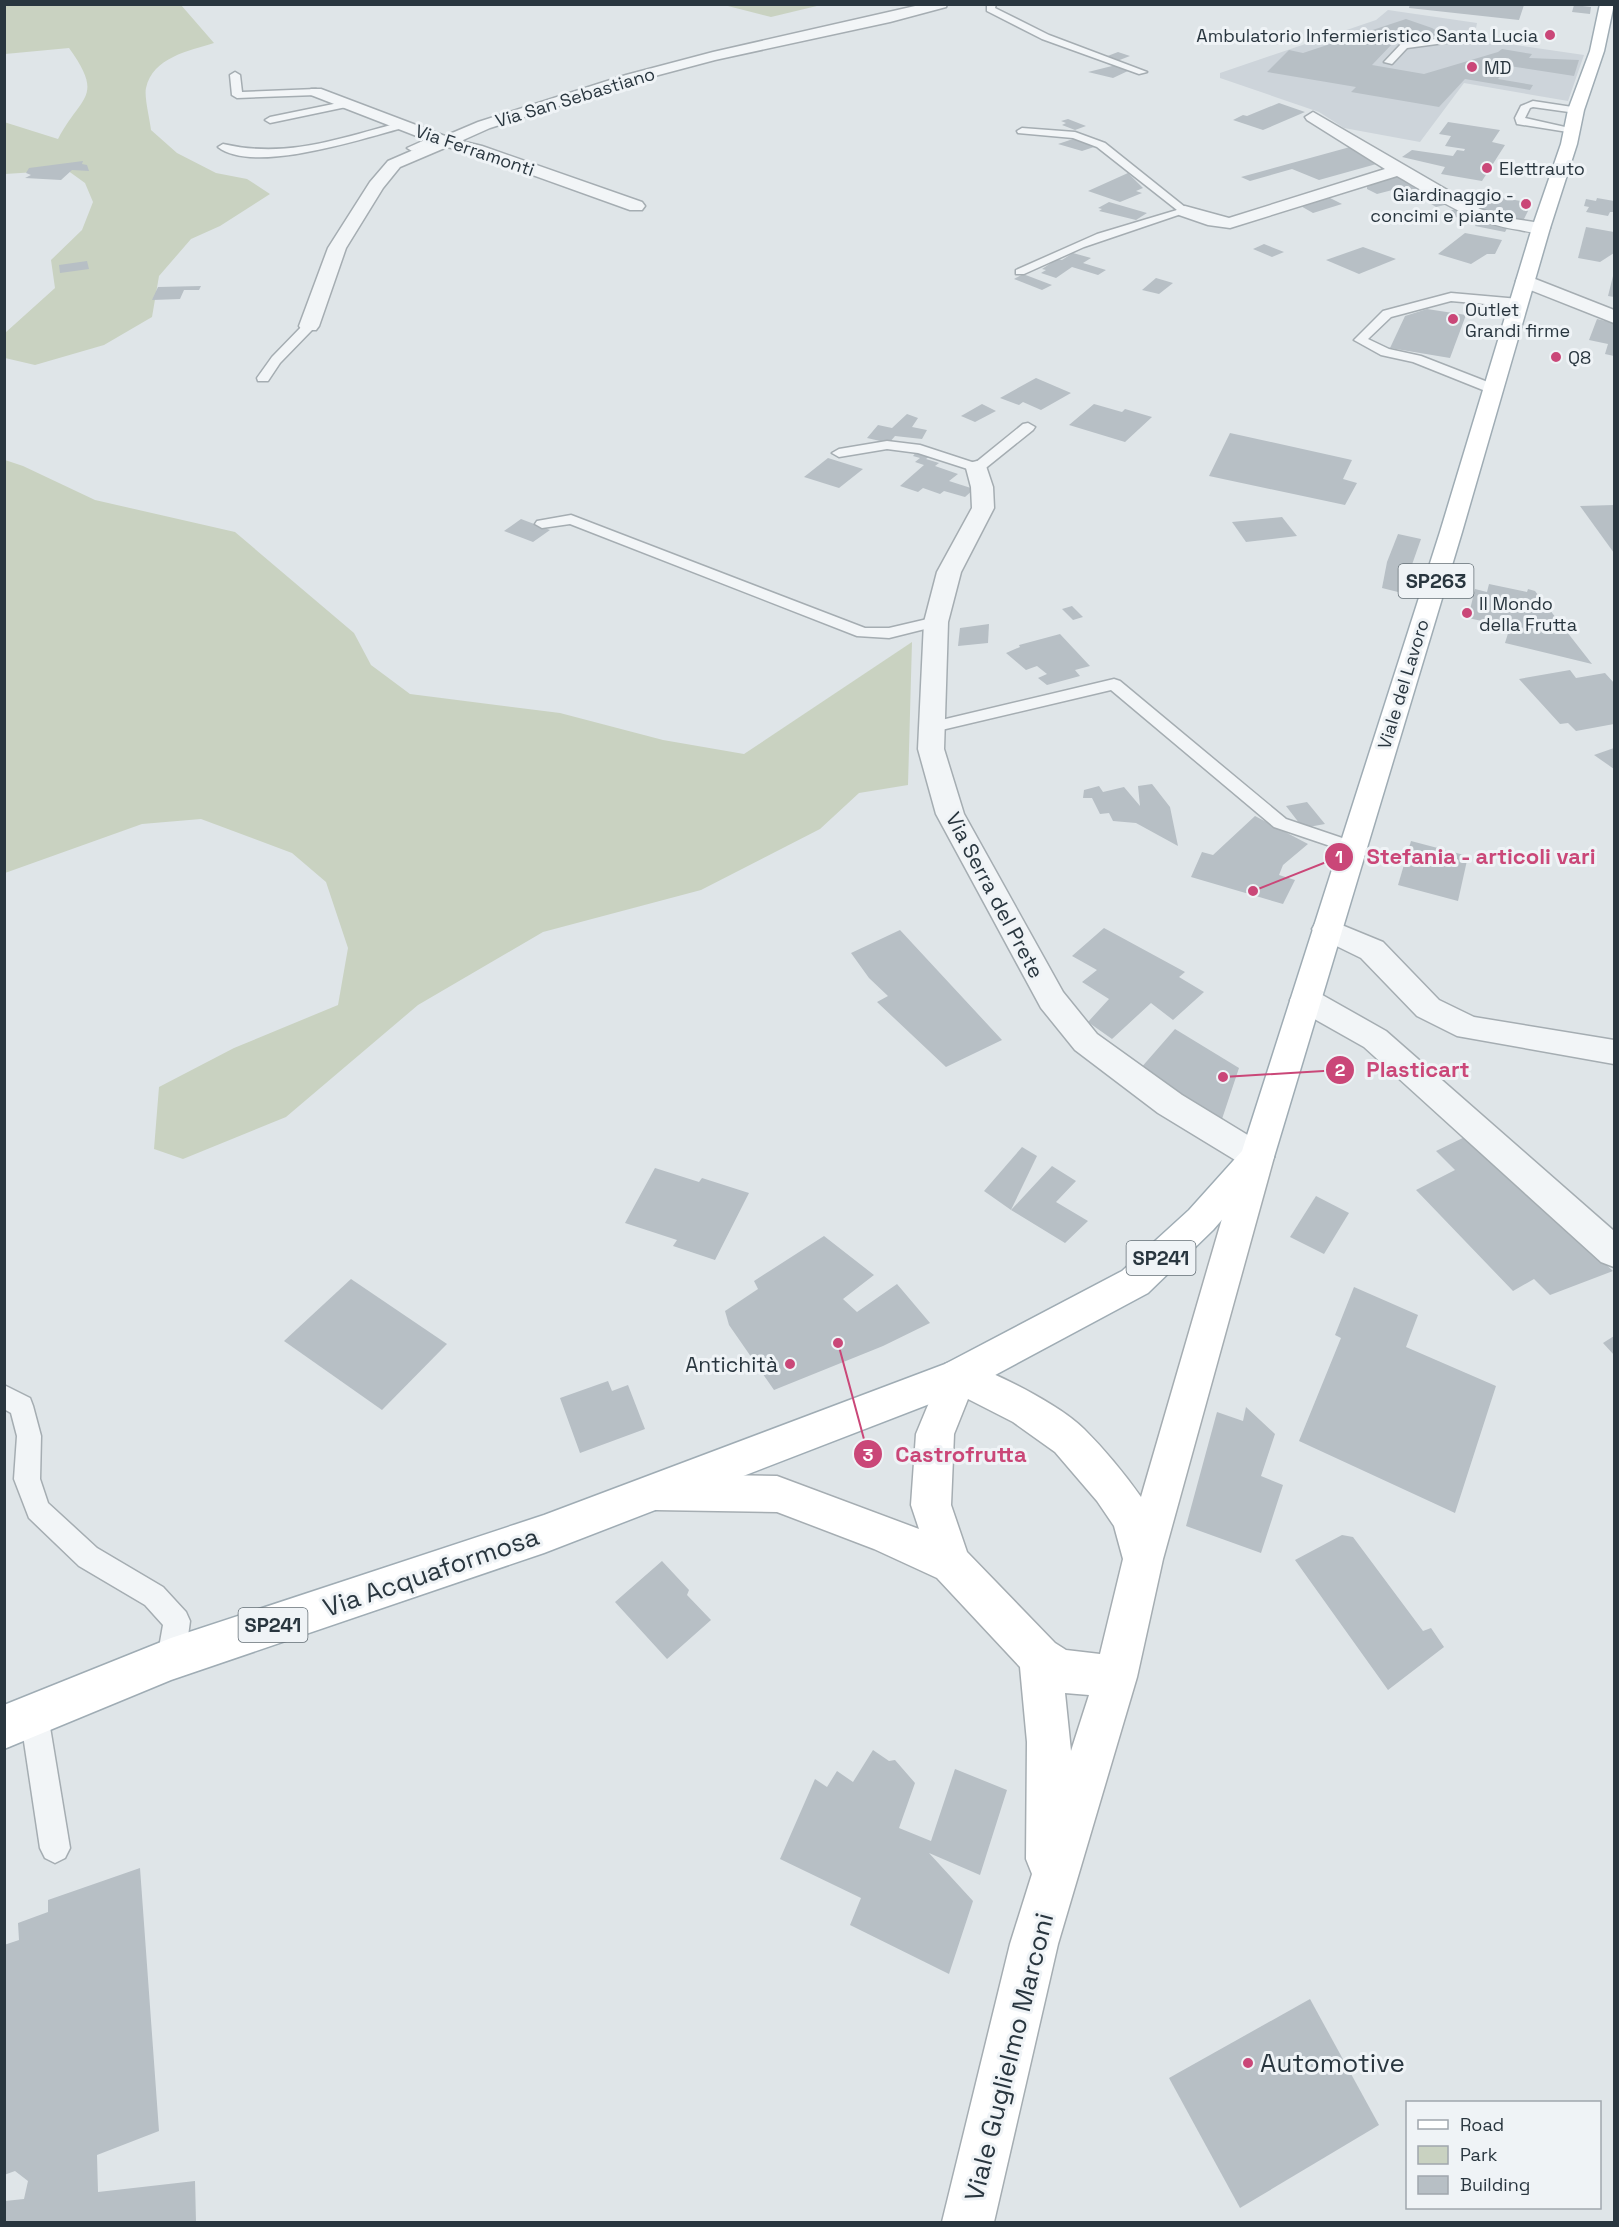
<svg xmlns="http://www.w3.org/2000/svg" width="1619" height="2227" viewBox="0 0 1619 2227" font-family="'Space Grotesk',sans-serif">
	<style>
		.built { fill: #cdd4da }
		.green { fill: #c9d2c1 }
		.building { fill: #b7bfc5 }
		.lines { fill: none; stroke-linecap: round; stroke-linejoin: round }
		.service-casing { stroke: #a5adb2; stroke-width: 3 }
		.minor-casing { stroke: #a5adb2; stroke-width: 3 }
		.secondary-casing { stroke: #a5adb2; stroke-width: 3 }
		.primary-casing { stroke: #9facb4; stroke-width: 3 }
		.service { fill: #f2f5f7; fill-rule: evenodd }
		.minor { fill: #f2f5f7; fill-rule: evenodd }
		.secondary { fill: #fff; fill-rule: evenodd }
		.primary { fill: #fff; fill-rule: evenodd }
		.poi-dot { fill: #ca4778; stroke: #eff3f6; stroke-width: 2 }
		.labels { text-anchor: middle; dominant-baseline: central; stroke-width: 6; stroke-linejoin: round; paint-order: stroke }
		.far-poi-label { font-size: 18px; fill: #29363f; stroke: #eff3f6; text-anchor: start }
		.far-street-label { font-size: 18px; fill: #29363f; stroke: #eff3f6 }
		.shield { fill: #eff3f6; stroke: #646f76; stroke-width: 1.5 }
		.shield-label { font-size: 20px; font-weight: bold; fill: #29363f }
		.street-label { font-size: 21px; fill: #29363f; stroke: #eff3f6 }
		.poi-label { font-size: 21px; fill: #29363f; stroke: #eff3f6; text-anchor: end }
		.near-street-label { font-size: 26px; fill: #29363f; stroke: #eff3f6 }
		.near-poi-label { font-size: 26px; fill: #29363f; stroke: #eff3f6; text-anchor: start }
		.leader { fill: none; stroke: #ca4778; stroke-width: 2 }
		.callout-dot { fill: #ca4778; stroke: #eff3f6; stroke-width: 2 }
		.mark-label { font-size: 18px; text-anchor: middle; font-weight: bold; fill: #fff }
		.callout-label { font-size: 22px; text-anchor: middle; font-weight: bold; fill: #ca4778; stroke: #eff3f6; stroke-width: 6; stroke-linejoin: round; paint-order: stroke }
	</style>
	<rect width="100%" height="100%" fill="#dfe5e8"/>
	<polygon class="built" points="1388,10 1477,23 1474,39 1584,55 1568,101 1464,83 1420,142 1344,128 1319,112 1220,78 1220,73 1376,20"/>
	<g class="green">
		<path d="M 5,5 L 181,5 L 214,43 C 189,51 153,57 146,88 C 144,97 150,120 151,130 L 177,153 L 216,173 L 247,179 L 270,194 L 220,226 L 191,239 L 159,276 L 152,317 L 104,345 L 35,365 L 5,358 L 5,333 L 55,288 L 51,260 L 82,230 L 93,202 L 85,183 L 67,170 L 5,174 L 4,122 L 58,139 C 81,95 105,98 69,48 L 5,54 Z"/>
		<polygon points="724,5 821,5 771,17"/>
		<polygon points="5,460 23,466 95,500 235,532 354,633 371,665 410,694 560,713 663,740 744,754 912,642 908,785 859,793 820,829 701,890 543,932 418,1005 286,1117 183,1159 154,1149 159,1087 234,1048 338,1005 348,948 326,882 292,853 201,819 142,824 5,873"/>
	</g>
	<g class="building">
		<polygon points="1410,4 1520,4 1524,5 1519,20 1409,8"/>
		<polygon points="1574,5 1591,7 1590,14 1572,12"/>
		<polygon points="1406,19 1432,28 1445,36 1393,43 1372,65 1424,74 1498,52 1502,49 1532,54 1529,58 1579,60 1574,76 1509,66 1498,79 1533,85 1530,90 1465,79 1439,107 1351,92 1356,87 1267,72 1289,50 1303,53"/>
		<polygon points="1118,52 1130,56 1117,61 1105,57"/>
		<polygon points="1116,65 1130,70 1113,78 1088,72"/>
		<polygon points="1279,103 1305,112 1263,130 1233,120 1243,115 1247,116"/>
		<polygon points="1068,119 1086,126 1075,130 1062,125 1066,123 1061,121"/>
		<polygon points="1448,122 1500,130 1492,142 1505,145 1482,181 1441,174 1445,167 1402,157 1412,150 1453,156 1457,150 1464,151 1465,149 1445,146 1451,136 1439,134"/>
		<polygon points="1073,139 1081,142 1085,141 1097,146 1082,151 1058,144"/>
		<polygon points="1350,147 1380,163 1319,180 1292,169 1250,181 1241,177"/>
		<polygon points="83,161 82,164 87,165 89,171 72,170 61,180 25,178 31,175 26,173 29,168"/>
		<polygon points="1128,173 1143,188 1136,191 1142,193 1120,202 1088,191"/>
		<polygon points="1395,174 1423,187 1406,191 1400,188 1377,194 1367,189 1367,186 1384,181 1379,179"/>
		<polygon points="1434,195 1449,204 1436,207 1420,197"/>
		<polygon points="1488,195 1532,203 1524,219 1518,221 1476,211"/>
		<polygon points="1328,197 1342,204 1313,213 1299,205"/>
		<polygon points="1597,198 1614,201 1614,212 1610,212 1608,216 1586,212 1589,207 1584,206 1586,199 1596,201"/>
		<polygon points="1109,202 1147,213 1136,220 1099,211 1102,209 1098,208"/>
		<polygon points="1457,208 1471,214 1459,218 1445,213"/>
		<polygon points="1479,219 1509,225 1505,232 1475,226"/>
		<polygon points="1586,227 1614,232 1614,253 1600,262 1578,258"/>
		<polygon points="1465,233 1502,240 1495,254 1487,254 1471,264 1438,254"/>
		<polygon points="1264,244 1284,252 1272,257 1253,249"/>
		<polygon points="1363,247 1396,259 1359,274 1326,260"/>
		<polygon points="1073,253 1091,258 1083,263 1106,270 1098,275 1072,267 1056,278 1041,273 1046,270 1042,269 1057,259 1062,260"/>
		<polygon points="87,261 89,269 60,273 59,265"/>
		<polygon points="1614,272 1614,297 1608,296"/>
		<polygon points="1023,274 1052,285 1042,290 1014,279"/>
		<polygon points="1156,278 1173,283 1159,294 1142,290"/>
		<polygon points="201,286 199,290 184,290 180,299 152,300 158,287"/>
		<polygon points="1427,309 1466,315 1450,358 1390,348 1405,316"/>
		<polygon points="1597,319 1614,323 1614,356 1605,354 1608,344 1589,340"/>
		<polygon points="1036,378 1071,393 1041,410 1023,402 1019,405 1000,398"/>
		<polygon points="982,404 996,411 975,422 961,416"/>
		<polygon points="1094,404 1122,412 1125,409 1152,417 1125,442 1069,425"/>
		<polygon points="907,414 918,418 912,427 927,430 922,439 895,436 889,443 867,438 878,425 892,428"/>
		<polygon points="1230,433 1352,460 1343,479 1357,483 1345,505 1209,476"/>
		<polygon points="917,451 931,455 926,459 939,463 935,466 958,474 949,481 974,489 965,497 944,491 940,494 923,488 918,492 900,486 924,465 915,462 920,458 913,456"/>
		<polygon points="828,458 863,469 839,488 804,477"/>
		<polygon points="1614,505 1614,553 1580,506"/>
		<polygon points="1282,517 1297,536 1246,542 1232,522"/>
		<polygon points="521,519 550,530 533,542 504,531"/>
		<polygon points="1398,534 1421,539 1402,593 1382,588 1387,562"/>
		<polygon points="1489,584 1527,592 1528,589 1535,591 1592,664 1505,643 1510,627 1468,618 1475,589 1487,592"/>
		<polygon points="1072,606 1083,617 1073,620 1062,609"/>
		<polygon points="989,624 988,643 958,646 960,628"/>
		<polygon points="1060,634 1090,666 1075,670 1080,676 1047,685 1038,678 1047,674 1037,666 1026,670 1006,653 1020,647 1019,645"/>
		<polygon points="1570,670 1576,678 1605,673 1614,683 1614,724 1576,731 1568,723 1560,724 1519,679"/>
		<polygon points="1614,748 1614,769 1594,755"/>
		<polygon points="1152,784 1170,807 1178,846 1136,823 1113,821 1109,813 1100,814 1092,798 1083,798 1084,790 1099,786 1103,792 1124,787 1140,806 1138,786"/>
		<polygon points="1307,802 1325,824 1303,828 1286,806"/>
		<polygon points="1255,816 1308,844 1283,865 1279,875 1295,880 1283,904 1191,877 1202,852 1213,855"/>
		<polygon points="1411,841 1468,856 1458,901 1398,885"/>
		<polygon points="1104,928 1185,972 1179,977 1204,992 1173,1020 1151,1003 1112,1039 1088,1022 1109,999 1082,982 1097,970 1072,956"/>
		<polygon points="900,930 1002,1040 946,1067 877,1002 888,996 869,978 851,953"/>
		<polygon points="1175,1029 1239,1068 1222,1119 1140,1069"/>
		<polygon points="1473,1133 1589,1249 1613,1271 1550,1295 1534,1279 1513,1291 1416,1190 1455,1170 1436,1151"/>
		<polygon points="1022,1147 1037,1156 1011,1210 984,1191"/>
		<polygon points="1052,1166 1076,1181 1056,1202 1088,1221 1065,1243 1011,1210"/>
		<polygon points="655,1168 699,1182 702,1178 749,1193 715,1260 673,1246 677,1240 625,1223"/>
		<polygon points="1316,1196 1349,1213 1324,1254 1290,1237"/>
		<polygon points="824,1236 874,1275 843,1299 857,1312 897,1284 930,1323 883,1346 774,1390 729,1325 725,1311 758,1289 754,1281"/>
		<polygon points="351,1279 447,1344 382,1410 284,1341"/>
		<polygon points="1354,1287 1418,1315 1406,1347 1496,1386 1455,1513 1299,1441 1341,1338 1335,1335"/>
		<polygon points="1614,1336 1614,1355 1603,1343"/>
		<polygon points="608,1381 612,1391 628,1385 645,1429 580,1453 560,1398"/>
		<polygon points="1246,1407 1275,1434 1261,1476 1283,1485 1261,1553 1186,1526 1217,1412 1243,1421"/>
		<polygon points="1342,1535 1353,1537 1423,1631 1431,1628 1444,1647 1388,1690 1295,1560"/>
		<polygon points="662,1561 689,1590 687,1595 711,1620 667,1659 615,1602"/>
		<polygon points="873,1750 889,1761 895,1760 915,1783 899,1828 931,1841 955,1769 1007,1790 980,1875 929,1853 973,1901 949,1974 850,1925 861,1898 780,1859 815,1779 827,1787 837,1771 853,1782"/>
		<polygon points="140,1868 159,2131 97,2155 98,2192 195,2181 196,2222 5,2222 5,2201 24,2199 28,2181 15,2171 4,2175 4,1945 19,1940 18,1923 48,1912 48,1900"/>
		<polygon points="1310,1999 1379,2125 1240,2208 1169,2078"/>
	</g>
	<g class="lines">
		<g class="service-casing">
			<g id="service">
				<polygon points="987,4 996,4 995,8 1049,35 1147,72 1139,74 1042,39 987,11"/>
				<polygon points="1456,36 1461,39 1459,41 1407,48 1392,64 1384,62 1401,44"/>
				<polygon points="235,72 240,75 242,92 316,89 321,92 316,95 237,98 232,95 230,75"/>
				<polygon points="348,101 351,102 351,106 270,123 265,120 270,117"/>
				<polygon points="1533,101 1579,108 1579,112 1576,113 1533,107 1530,108 1525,118 1574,129 1574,133 1517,124 1515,118 1521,106"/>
				<path d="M 402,122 L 406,123 L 406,127 C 364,138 254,175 218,147 L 223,144 C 288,159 340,138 402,122 Z"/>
				<polygon points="1022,128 1075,132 1105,143 1190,211 1084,247 1024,274 1016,274 1016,270 1097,234 1177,210 1097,147 1073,138 1018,133 1017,131"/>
				<polygon points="436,135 440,136 440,140 412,151 407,148"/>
				<polygon points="1451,293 1519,299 1525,303 1519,307 1451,301 1391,317 1368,339 1389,349 1421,356 1498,386 1499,389 1498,392 1488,392 1413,362 1381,355 1354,340 1383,311"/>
				<polygon points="309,322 315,326 313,329 280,363 268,381 258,381 257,378 272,357 305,323"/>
				<polygon points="1028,423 1035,427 1033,430 982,471 977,472 918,453 887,449 839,457 832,453 839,449 887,441 920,445 975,463 1023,424"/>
				<polygon points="571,515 865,628 889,628 936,617 944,622 941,625 889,638 857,636 570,524 542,528 535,524 537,521"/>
				<polygon points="1114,679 1120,681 1286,819 1360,844 1363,848 1360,852 1348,852 1274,827 1111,690 933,732 927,731 925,727 927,723 933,722"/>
				<polygon points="4,1385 30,1398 33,1406 41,1436 40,1479 48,1503 97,1548 163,1587 186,1612 190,1621 185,1659 181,1669 171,1673 161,1669 157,1659 163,1625 145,1605 79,1566 29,1518 14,1479 17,1436 11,1413 4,1409"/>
				<polygon points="34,1701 44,1705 48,1715 70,1848 65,1858 55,1863 45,1858 40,1848 20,1715 24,1705"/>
			</g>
		</g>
		<g class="minor-casing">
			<g id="minor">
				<polygon points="924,4 947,4 946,7 890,22 715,60 636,81 490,128 461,141 482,146 642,202 645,206 642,210 630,210 471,153 447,147 400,167 383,188 346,248 319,326 316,330 302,330 299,326 328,248 370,182 388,161 432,142 311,95 308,92 311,89 321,89 445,136 478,122 626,75 713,52"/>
				<path d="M 1313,112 L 1480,209 L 1507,218 L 1547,224 L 1550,228 L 1547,232 C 1538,234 1529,232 1520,230 C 1474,224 1437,199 1397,176 L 1230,228 L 1208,225 L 1179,215 L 1176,211 L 1179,207 L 1185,206 L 1229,218 L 1385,169 L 1307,120 L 1305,117 Z"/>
				<polygon points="1525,275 1614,310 1614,323 1518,285 1516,281 1518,277"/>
				<polygon points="977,461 985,463 993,487 994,508 961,572 948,622 944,749 964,814 1063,992 1097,1034 1182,1095 1269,1148 1274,1157 1269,1166 1257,1170 1245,1166 1158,1113 1075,1050 1041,1008 936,814 918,749 924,622 937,572 972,508 971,487 966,468 969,463"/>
				<polygon points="1327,919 1383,942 1439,1000 1474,1017 1614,1040 1614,1064 1457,1036 1417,1016 1361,958 1316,936 1312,929 1316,922"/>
				<polygon points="1306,989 1317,992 1386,1031 1614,1231 1614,1267 1601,1262 1364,1047 1295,1008 1290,1000 1295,992"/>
			</g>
		</g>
		<g class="secondary-casing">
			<path id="secondary" d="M 1257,1144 L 1269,1148 L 1274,1157 L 1163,1559 L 1137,1677 L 1058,1944 L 994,2222 L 942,2222 L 1010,1944 L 1032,1874 L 1026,1859 L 1027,1742 L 1020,1667 L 937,1578 L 874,1549 L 777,1512 L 656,1510 L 642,1505 L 636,1492 L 642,1479 L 656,1474 L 777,1476 L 919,1529 L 911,1505 L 916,1434 L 945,1364 L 958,1359 C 995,1373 1056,1402 1084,1429 C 1105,1450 1124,1473 1141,1497 L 1240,1157 L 1245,1148 ZM 968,1399 L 1013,1422 L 1055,1452 L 1097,1501 L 1114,1526 L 1123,1559 L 1100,1654 L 1066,1650 L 1055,1643 L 967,1552 L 951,1505 L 954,1434 ZM 1065,1693 L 1089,1695 L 1071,1751 Z"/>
		</g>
		<g class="primary-casing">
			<polygon id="primary" points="1600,4 1614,4 1604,51 1584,110 1577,144 1550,228 1462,532 1274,1157 1269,1166 1213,1230 1148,1293 971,1388 544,1553 171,1680 4,1749 4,1705 171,1638 544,1515 945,1364 1122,1271 1189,1210 1242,1151 1440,532 1532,228 1561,144 1568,110 1590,51"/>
		</g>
		<use href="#service" class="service"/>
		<use href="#minor" class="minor"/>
		<use href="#secondary" class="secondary"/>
		<use href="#primary" class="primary"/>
	</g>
	<g class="poi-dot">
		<circle cx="1550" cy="35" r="6"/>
		<circle cx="1472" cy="67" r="6"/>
		<circle cx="1487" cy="168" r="6"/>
		<circle cx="1526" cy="204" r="6"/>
		<circle cx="1453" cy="319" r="6"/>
		<circle cx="1556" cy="357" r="6"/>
		<circle cx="1467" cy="613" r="6"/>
		<circle cx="790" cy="1364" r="6"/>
		<circle cx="1248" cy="2063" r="6"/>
	</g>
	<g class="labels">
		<g class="far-poi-label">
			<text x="1538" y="35" text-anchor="end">Ambulatorio Infermieristico Santa Lucia</text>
			<text x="1484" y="67">MD</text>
			<text x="1499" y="168">Elettrauto</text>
			<text x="1514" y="194" text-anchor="end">Giardinaggio -<tspan x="1514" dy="21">concimi e piante</tspan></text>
			<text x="1465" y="309">Outlet<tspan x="1465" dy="21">Grandi firme</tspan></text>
			<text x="1568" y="357">Q8</text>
			<text x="1479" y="603">Il Mondo<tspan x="1479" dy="21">della Frutta</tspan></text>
		</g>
		<g class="far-street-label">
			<text transform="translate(575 97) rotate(-17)">Via San Sebastiano</text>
			<text transform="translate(475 150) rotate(19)">Via Ferramonti</text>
			<text transform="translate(1403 684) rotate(-73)">Viale del Lavoro</text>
		</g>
		<g class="shield">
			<rect x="1398.5" y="564" width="75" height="34" rx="4.5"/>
			<rect x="1126.5" y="1241" width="69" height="34" rx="4.5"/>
			<rect x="238.5" y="1608" width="69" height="34" rx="4.5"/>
		</g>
		<g class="shield-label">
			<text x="1436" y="581">SP263</text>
			<text x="1161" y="1258">SP241</text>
			<text x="273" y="1625">SP241</text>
		</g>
		<g class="street-label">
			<text transform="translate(995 895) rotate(62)">Via Serra del Prete</text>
		</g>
		<g class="poi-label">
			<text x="778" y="1364">Antichità</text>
		</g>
		<g class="near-street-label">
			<text transform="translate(431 1572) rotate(-19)">Via Acquaformosa</text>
			<text transform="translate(1009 2057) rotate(-76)">Viale Guglielmo Marconi</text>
		</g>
		<g class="near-poi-label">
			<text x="1260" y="2063">Automotive</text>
		</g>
	</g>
	<path class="leader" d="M1253 891L1339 857M1223 1077L1340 1070M838 1343L868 1454"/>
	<g class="callout-dot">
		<circle cx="1253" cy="891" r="6"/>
		<circle cx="1223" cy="1077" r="6"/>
		<circle cx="838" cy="1343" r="6"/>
		<circle cx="1339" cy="857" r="15"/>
		<circle cx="1340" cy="1070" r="15"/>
		<circle cx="868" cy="1454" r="15"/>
	</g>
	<g class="mark-label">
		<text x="1339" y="863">1</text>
		<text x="1340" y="1076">2</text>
		<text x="868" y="1461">3</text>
	</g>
	<g class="callout-label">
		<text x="1481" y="864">Stefania - articoli vari</text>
		<text x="1418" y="1077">Plasticart</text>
		<text x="961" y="1462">Castrofrutta</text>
	</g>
	<rect width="1619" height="2227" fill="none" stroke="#29363f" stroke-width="12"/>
	<rect x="1406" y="2101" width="195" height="108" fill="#eff3f6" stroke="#a0a7ad" stroke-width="1.5"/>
	<rect x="1418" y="2120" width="30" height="9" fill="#ffffff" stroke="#a0a7ad" stroke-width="1.5"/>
	<text x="1460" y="2131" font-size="18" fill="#29363f">Road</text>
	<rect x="1418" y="2146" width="30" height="18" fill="#c9d2c1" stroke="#a0a7ad" stroke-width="1.5"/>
	<text x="1460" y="2161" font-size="18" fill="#29363f">Park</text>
	<rect x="1418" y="2176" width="30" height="18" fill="#b7bfc5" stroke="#a0a7ad" stroke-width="1.5"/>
	<text x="1460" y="2191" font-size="18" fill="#29363f">Building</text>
</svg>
